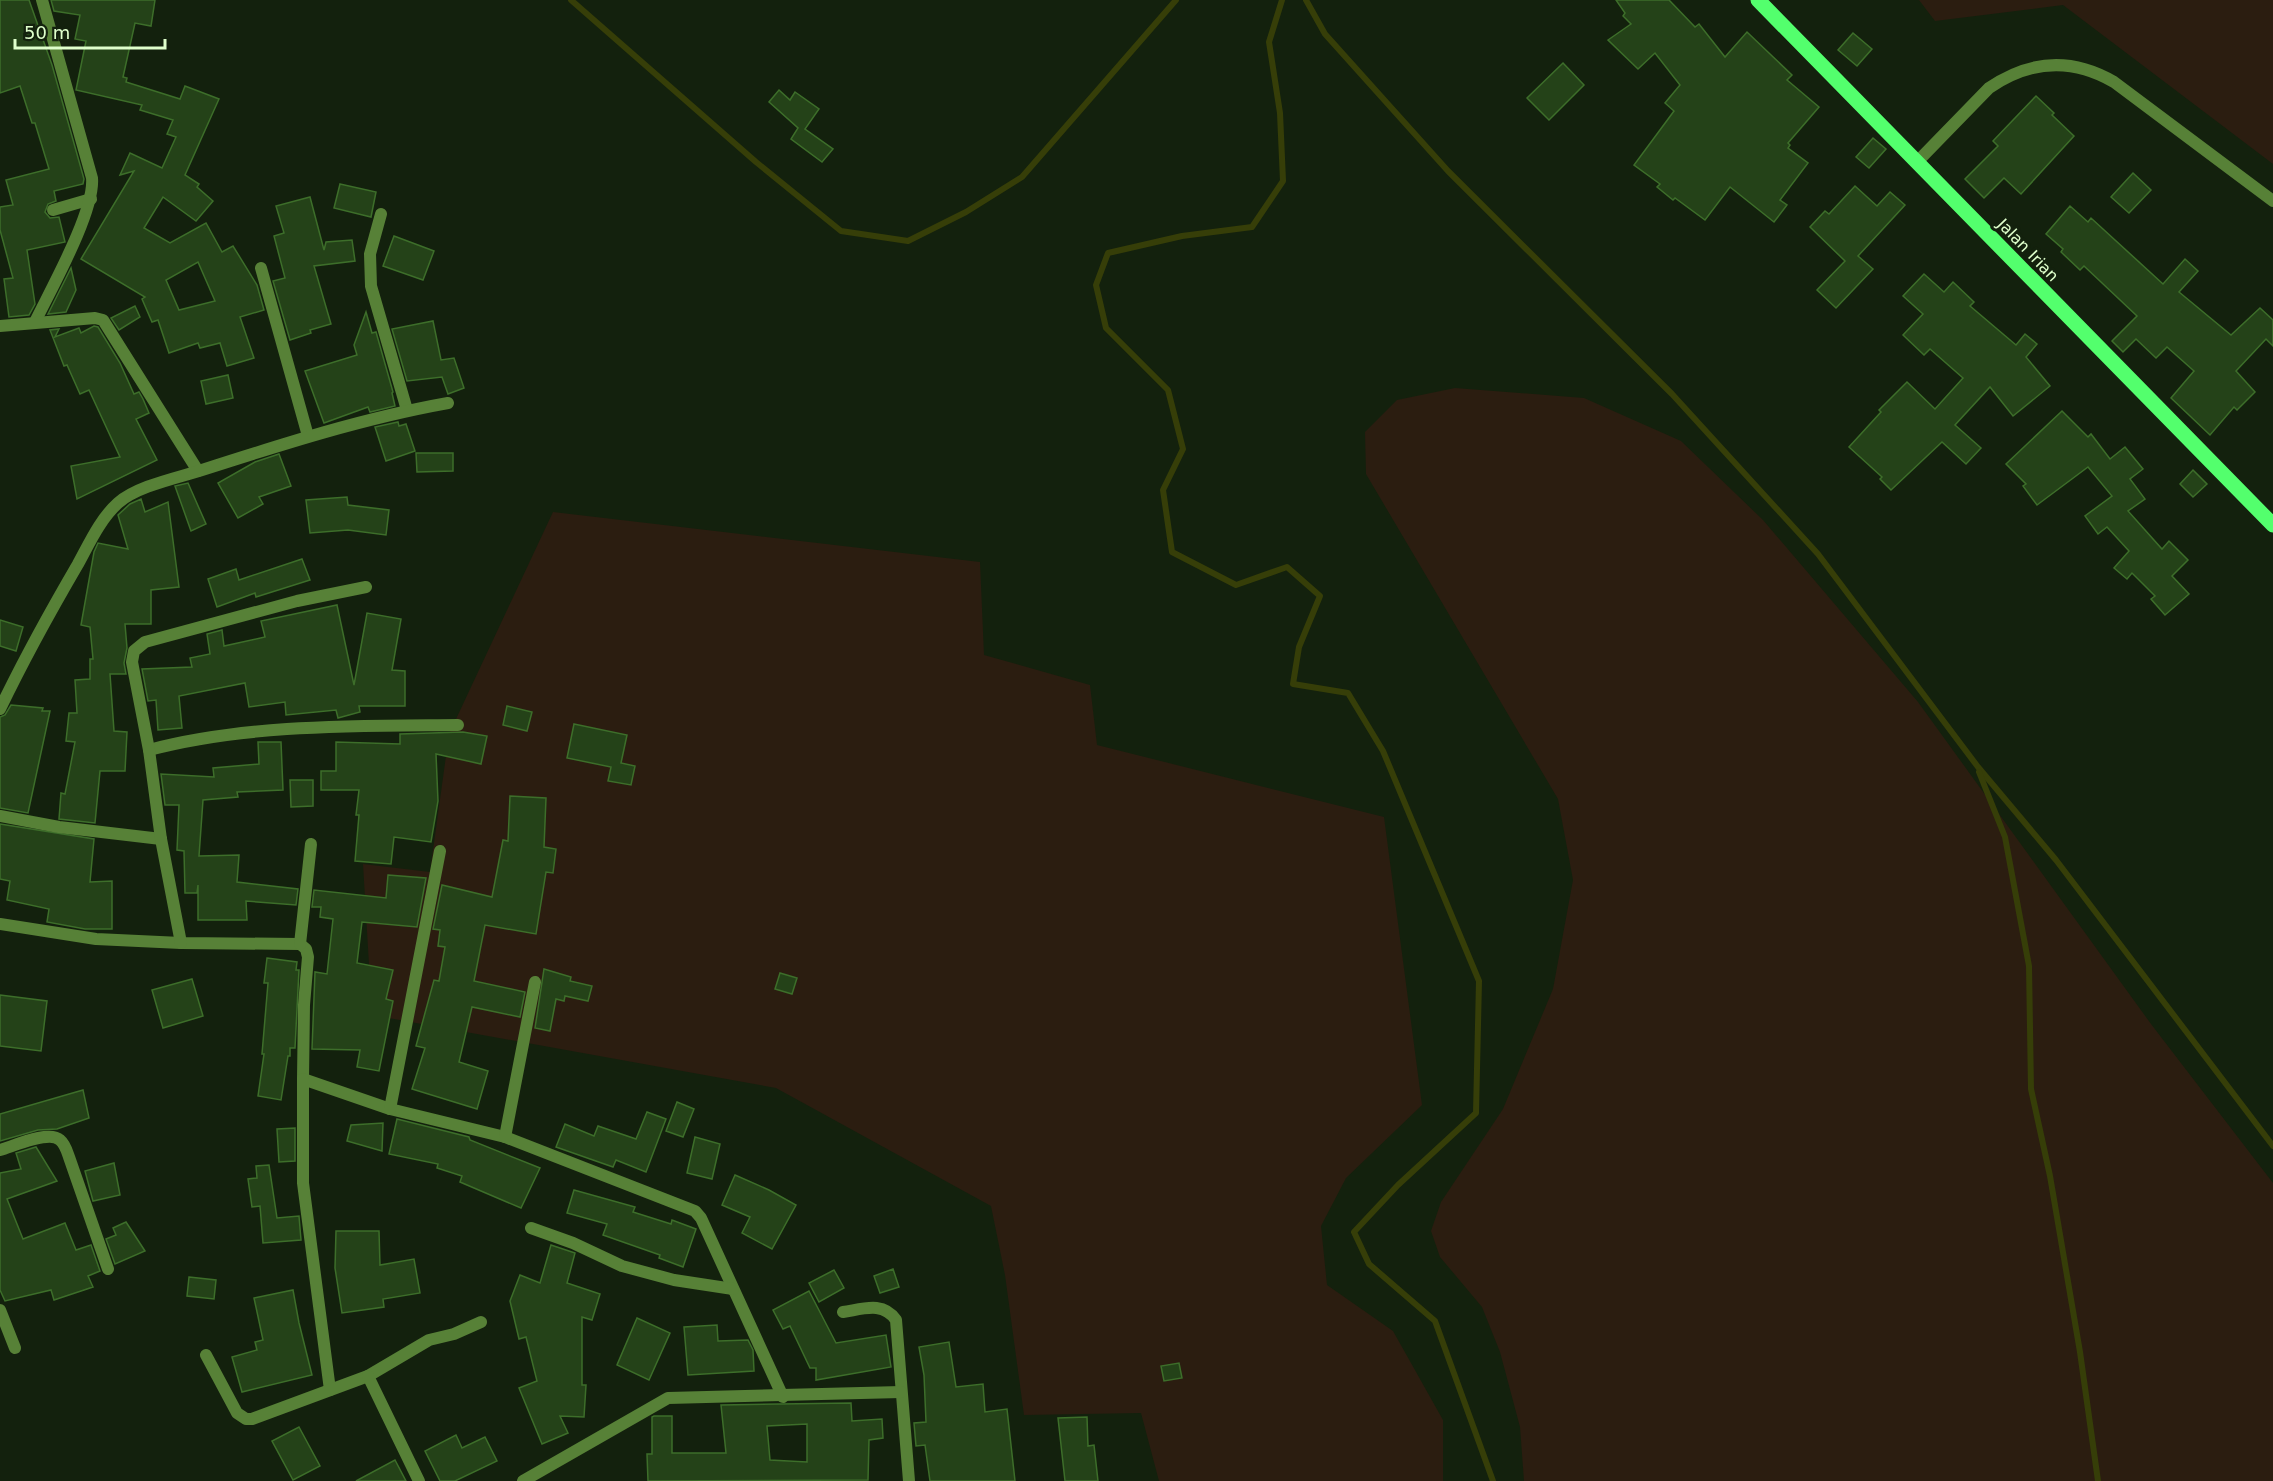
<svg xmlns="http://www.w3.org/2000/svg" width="2273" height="1481" viewBox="0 0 2273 1481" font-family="'DejaVu Sans',sans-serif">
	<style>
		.green { fill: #2b1d10 }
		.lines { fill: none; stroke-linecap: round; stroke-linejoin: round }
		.stream { stroke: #363e08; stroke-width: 6 }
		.building { fill: #244218; stroke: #3d6e2a; stroke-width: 1.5; fill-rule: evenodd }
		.minor { stroke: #578137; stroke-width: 12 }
		.primary { stroke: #53ff6d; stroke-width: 15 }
		.labels { text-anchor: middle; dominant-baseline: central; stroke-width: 6; stroke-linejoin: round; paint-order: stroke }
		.street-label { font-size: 16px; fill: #dfffcc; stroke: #13210d }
	</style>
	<rect width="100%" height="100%" fill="#13210d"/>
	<g class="green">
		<polygon points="1919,0 2273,0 2273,164 2063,5 1935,21"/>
		<polygon points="1455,388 1584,398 1681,441 1763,520 1918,702 2151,1024 2273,1183 2273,1481 1524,1481 1520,1427 1500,1352 1482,1307 1440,1257 1431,1231 1441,1202 1503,1109 1553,989 1573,880 1558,799 1366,474 1365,432 1397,400"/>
		<polygon points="553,512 980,562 984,655 1090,685 1097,745 1384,817 1422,1105 1346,1178 1321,1226 1327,1285 1393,1331 1443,1420 1443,1481 1159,1481 1141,1413 1024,1415 1005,1275 991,1206 776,1088 372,1015 363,864 430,872 449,734"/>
	</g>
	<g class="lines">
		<g class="stream">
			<polyline points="571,0 756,162 841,231 908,241 966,212 1022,177 1176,0"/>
			<polyline points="1282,0 1269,42 1280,113 1283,181 1252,227 1182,236 1108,253 1096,285 1106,328 1168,390 1183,449 1163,490 1172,552 1236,585 1287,567 1320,596 1299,647 1293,684 1348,693 1383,751 1479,981 1476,1113 1398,1185 1354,1232 1369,1264 1435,1321 1493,1481"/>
			<polyline points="1306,0 1325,34 1448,171 1672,394 1818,554 1978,767 2056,860 2273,1146"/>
			<polyline points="1979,772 2005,837 2029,966 2031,1089 2050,1176 2080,1352 2098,1481"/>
		</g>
	</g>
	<g class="building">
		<polygon points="0,0 29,0 52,65 84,179 83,184 54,191 56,201 48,204 45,212 50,218 59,217 65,242 27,250 35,304 29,315 9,317 4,279 13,278 0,230 0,207 13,205 6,180 49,169 35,123 32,123 20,86 0,93"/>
		<path d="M 51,0 L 155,0 L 151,26 L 135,23 L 123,77 L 127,78 L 126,82 L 180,99 L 185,86 L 219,99 L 185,175 L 199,184 L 197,187 L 213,201 L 196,221 L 163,197 L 144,228 L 170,243 L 206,223 L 222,252 L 233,246 L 257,285 L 264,310 L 240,317 L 254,358 L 227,366 L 220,343 L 200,348 L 198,343 L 169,353 L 158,320 L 152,322 L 142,299 L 145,297 L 81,259 L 134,171 L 120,175 L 130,153 L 162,168 L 176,137 L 167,134 L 173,120 L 140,110 L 142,105 L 76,90 L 86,41 L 75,39 L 80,15 L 54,11 ZM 198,262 L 215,301 L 179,310 L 166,280 Z"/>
		<polygon points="1616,0 1669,0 1695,27 1699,24 1725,57 1747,32 1792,75 1787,80 1819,107 1788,143 1790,145 1788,148 1808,163 1780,200 1787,205 1774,222 1730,187 1705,220 1675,198 1673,200 1657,187 1660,184 1634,165 1674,111 1665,103 1680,85 1655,53 1638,69 1608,40 1631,24 1623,16 1625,13"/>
		<polygon points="1853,33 1872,49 1857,66 1838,50"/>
		<polygon points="1563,63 1584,85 1549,120 1527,98"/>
		<polygon points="779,90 790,100 795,92 819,109 805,129 833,149 822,162 791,139 798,128 769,102"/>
		<polygon points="2036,96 2054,113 2052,115 2074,136 2021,194 2004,178 1984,198 1965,179 1998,146 1993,141"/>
		<polygon points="1873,138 1886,149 1869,168 1856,157"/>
		<polygon points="2133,173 2151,190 2129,213 2111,197"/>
		<polygon points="340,184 376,192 371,217 334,208"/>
		<polygon points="1855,186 1877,206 1890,192 1905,205 1858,256 1873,269 1836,308 1817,290 1845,261 1810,227 1825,211 1829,214"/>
		<polygon points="310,197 324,250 326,242 352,240 355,261 314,266 331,324 310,330 311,333 290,340 273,281 285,278 274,236 284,233 276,206"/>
		<polygon points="2070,206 2088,222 2091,218 2163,284 2185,259 2198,271 2179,292 2231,335 2260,308 2273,320 2273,346 2266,339 2236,371 2255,392 2237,410 2234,407 2210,435 2171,398 2194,371 2167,347 2156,358 2136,339 2123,352 2112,341 2137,316 2084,266 2080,270 2061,252 2063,249 2046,234"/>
		<polygon points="394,236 434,251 423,280 383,266"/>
		<polygon points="71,268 76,290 66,312 48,314"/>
		<polygon points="1924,274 1944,292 1953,282 1974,302 1970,306 2016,345 2025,334 2037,344 2026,357 2050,386 2013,416 1990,387 1955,425 1981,448 1966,464 1942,442 1891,490 1880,479 1882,477 1849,447 1881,412 1879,410 1907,382 1935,409 1963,378 1930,349 1924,355 1903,335 1923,314 1903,296"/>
		<polygon points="135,306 140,317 119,330 111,318"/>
		<polygon points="366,312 372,333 376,332 393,392 392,393 395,406 370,412 368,407 324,423 305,371 357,355 354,345"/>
		<polygon points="433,321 441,360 454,358 464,388 448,394 442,377 407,381 392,329"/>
		<polygon points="94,326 98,327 120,363 134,394 139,392 143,399 149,413 136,419 157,460 77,499 71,466 120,457 89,390 80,394 67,365 64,366 50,330 59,329 55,337 79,328 81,333"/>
		<polygon points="228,375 233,398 206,404 201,381"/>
		<polygon points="2062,411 2088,437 2091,434 2110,459 2125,447 2143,469 2130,479 2145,499 2128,511 2162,549 2169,541 2188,560 2172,576 2189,594 2165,615 2151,599 2155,596 2132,573 2127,579 2114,568 2129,551 2107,527 2098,534 2085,516 2112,496 2088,467 2037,505 2023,486 2026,484 2006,464"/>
		<polygon points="398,422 399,426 406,424 415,451 386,461 375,427"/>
		<polygon points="416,453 453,453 453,471 417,472"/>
		<polygon points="279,454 291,486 259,497 263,504 238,518 218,483 255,462"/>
		<polygon points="2193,470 2207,484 2193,497 2180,484"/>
		<polygon points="188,483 206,524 191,531 175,486"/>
		<polygon points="347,497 348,505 389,510 386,535 348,530 310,533 306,500"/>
		<polygon points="141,499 145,512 168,502 179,587 151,590 151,624 125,624 127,648 124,663 126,674 110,674 114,731 127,732 125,771 100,771 95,823 59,819 61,793 65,794 75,742 66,741 69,713 77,713 75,680 90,679 90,659 93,659 90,627 81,625 94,552 98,543 128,549 118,515 130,504"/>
		<polygon points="302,559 310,580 256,597 255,593 217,607 208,579 236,569 239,580"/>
		<polygon points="337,605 354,685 367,613 401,619 392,670 405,671 405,706 359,706 360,712 338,718 336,710 286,715 285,702 249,707 245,683 179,696 182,728 158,730 156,700 148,701 142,669 192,667 190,658 210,654 207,634 222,630 224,646 265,637 261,621"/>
		<polygon points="0,620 23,627 16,651 0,646"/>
		<polygon points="11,705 43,708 42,711 50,711 28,813 0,808 0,717 5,715"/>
		<polygon points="507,706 532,712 527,731 503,725"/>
		<polygon points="574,724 627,735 621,763 635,766 631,785 608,781 611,767 567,758"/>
		<polygon points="463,732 487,736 481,764 436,754 438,801 431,842 394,837 391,864 355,861 359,815 356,815 359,790 321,790 321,771 336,771 336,742 400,744 400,734"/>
		<polygon points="258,742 281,742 283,790 237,792 238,797 203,800 199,856 239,855 237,882 298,889 296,905 246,901 247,920 198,920 198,885 197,893 185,893 184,851 177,850 179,805 165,805 161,774 214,777 213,768 259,764"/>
		<polygon points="290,780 313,780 313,806 291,807"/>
		<polygon points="510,796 546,798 544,847 556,849 553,873 546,872 536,934 485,925 474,981 525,992 520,1017 472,1007 459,1062 488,1071 477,1109 412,1089 425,1048 416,1046 434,980 439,981 445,947 438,946 440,930 433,929 442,885 492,897 503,840 508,841"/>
		<polygon points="0,824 94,839 90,882 112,881 112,929 85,929 47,922 49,909 7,900 10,881 0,879"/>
		<polygon points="388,875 426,878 417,927 362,922 357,963 393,970 386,999 393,1001 379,1071 357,1067 360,1050 312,1049 315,972 327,974 333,919 320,917 321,907 312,907 314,890 386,898"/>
		<polygon points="267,958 297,962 296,970 299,970 295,1048 290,1048 290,1056 288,1056 281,1100 258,1096 264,1054 262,1054 268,983 264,983"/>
		<polygon points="544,969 571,977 570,981 592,986 588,1001 565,996 564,1001 556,999 550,1031 535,1028"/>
		<polygon points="780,973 797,978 792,994 775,989"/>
		<polygon points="192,979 203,1016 163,1028 152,990"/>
		<polygon points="0,995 47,1001 41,1051 0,1046"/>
		<polygon points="83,1090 89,1118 57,1129 38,1130 0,1141 0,1114"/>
		<polygon points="677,1102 694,1109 683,1137 666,1131"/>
		<polygon points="647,1112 666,1119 646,1172 616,1160 613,1167 556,1147 565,1124 594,1136 598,1126 636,1139"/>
		<polygon points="397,1119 469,1137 470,1140 540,1168 521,1208 460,1182 462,1176 437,1168 438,1164 389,1154"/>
		<polygon points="383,1123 382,1151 347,1141 351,1125"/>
		<polygon points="295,1128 295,1161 279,1162 277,1129"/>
		<polygon points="695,1137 720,1144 712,1179 687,1173"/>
		<polygon points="36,1147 57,1181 7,1199 23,1239 65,1223 76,1250 91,1245 100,1271 88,1276 93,1287 54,1300 51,1290 5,1301 0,1290 0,1173 21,1169 16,1153"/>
		<polygon points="114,1163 120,1195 93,1201 85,1171"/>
		<polygon points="269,1165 277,1218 299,1216 301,1240 263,1243 260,1206 252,1207 248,1179 257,1178 256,1166"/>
		<polygon points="735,1175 769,1190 796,1205 772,1249 742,1233 750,1217 722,1205"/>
		<polygon points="574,1190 635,1207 633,1212 671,1224 672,1220 696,1229 683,1267 659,1258 660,1255 603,1235 607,1224 567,1213"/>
		<polygon points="126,1222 145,1251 115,1264 106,1239 116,1235 113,1228"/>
		<polygon points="336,1231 379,1231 380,1265 414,1259 420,1293 383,1299 384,1307 342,1313 335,1268"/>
		<polygon points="551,1245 575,1253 567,1283 600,1294 592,1320 582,1317 582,1385 586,1385 584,1417 560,1416 568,1433 542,1444 519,1388 537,1381 526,1337 519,1339 510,1301 520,1275 540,1283"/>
		<polygon points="893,1269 899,1287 880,1293 874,1276"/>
		<polygon points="834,1270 844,1288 819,1302 809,1283"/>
		<polygon points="189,1277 216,1280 214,1299 187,1296"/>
		<polygon points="293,1290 299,1323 312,1375 242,1392 232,1357 257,1350 255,1342 263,1340 254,1298"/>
		<polygon points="809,1291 836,1343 886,1335 891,1367 816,1380 816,1368 810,1368 790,1326 783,1329 773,1310"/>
		<polygon points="637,1318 670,1333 649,1380 617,1365"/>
		<polygon points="717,1325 718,1341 748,1340 753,1350 754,1371 688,1375 684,1327"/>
		<polygon points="949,1342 956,1387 983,1384 985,1412 1007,1409 1015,1481 930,1481 925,1445 916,1446 914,1423 926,1422 924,1375 919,1347"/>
		<polygon points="1179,1363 1182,1378 1164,1381 1161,1366"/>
		<path d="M 851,1403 L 852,1421 L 882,1419 L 883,1438 L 869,1440 L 868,1480 L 648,1481 L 647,1454 L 652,1454 L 652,1417 L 654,1416 L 672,1416 L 672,1453 L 726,1453 L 721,1405 ZM 807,1424 L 807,1462 L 770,1460 L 767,1426 Z"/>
		<polygon points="1087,1417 1088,1446 1094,1445 1098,1481 1065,1481 1058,1418"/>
		<polygon points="299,1427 320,1466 293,1480 272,1441"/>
		<polygon points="456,1435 462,1448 485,1437 497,1461 455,1481 440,1481 425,1451"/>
		<polygon points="395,1460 406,1481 356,1481"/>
	</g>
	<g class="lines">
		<g class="minor">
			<path d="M 1917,162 L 1989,88 C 2030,60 2071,57 2114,82 L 2273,201"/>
			<polyline points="53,210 91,199"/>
			<polyline points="381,214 370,254 371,286 407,410"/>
			<polyline points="261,268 308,436"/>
			<path d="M 35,322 C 51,289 95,211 92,178 L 42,0"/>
			<polyline points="0,326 95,318 103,320 198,471"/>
			<path d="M 0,709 C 24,659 50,612 78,564 C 89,544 100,519 118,503 C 137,486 177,478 202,470 C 283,444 364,418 448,403"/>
			<path d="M 149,750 C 247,724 357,726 458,725"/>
			<polyline points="0,816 59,827 161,839"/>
			<polyline points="0,924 96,939 181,943 300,944 306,949 308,957 304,1005 303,1079 390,1109 505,1137 695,1211 701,1218 783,1397"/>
			<polyline points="181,943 161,839 149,750 132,662 134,651 145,642 297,601 366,587"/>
			<polyline points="300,944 311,844"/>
			<polyline points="303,1079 303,1183 330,1390"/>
			<polyline points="390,1109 440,851"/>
			<polyline points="505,1137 535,982"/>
			<path d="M 0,1150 C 14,1146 49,1130 60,1140 C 65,1144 67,1151 69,1157 L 108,1269"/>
			<polyline points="531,1228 573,1243 622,1266 674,1280 733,1289"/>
			<polyline points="0,1310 15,1348"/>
			<path d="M 843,1312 C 863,1309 883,1301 896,1320 L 909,1481"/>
			<polyline points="206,1355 237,1413 246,1419 252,1419 368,1376 429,1340 454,1334 481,1322"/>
			<polyline points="368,1376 419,1481"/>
			<polyline points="523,1481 668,1398 901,1392"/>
		</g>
		<polyline class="primary" points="1758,0 2273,525"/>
	</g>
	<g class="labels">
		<g class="street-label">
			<text transform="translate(2028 250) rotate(46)">Jalan Irian</text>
		</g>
	</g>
	<path d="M15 39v9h150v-9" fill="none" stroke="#dfffcc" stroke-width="3"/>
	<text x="24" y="39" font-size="18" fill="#dfffcc" stroke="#13210d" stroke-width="4.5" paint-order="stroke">50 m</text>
</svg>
